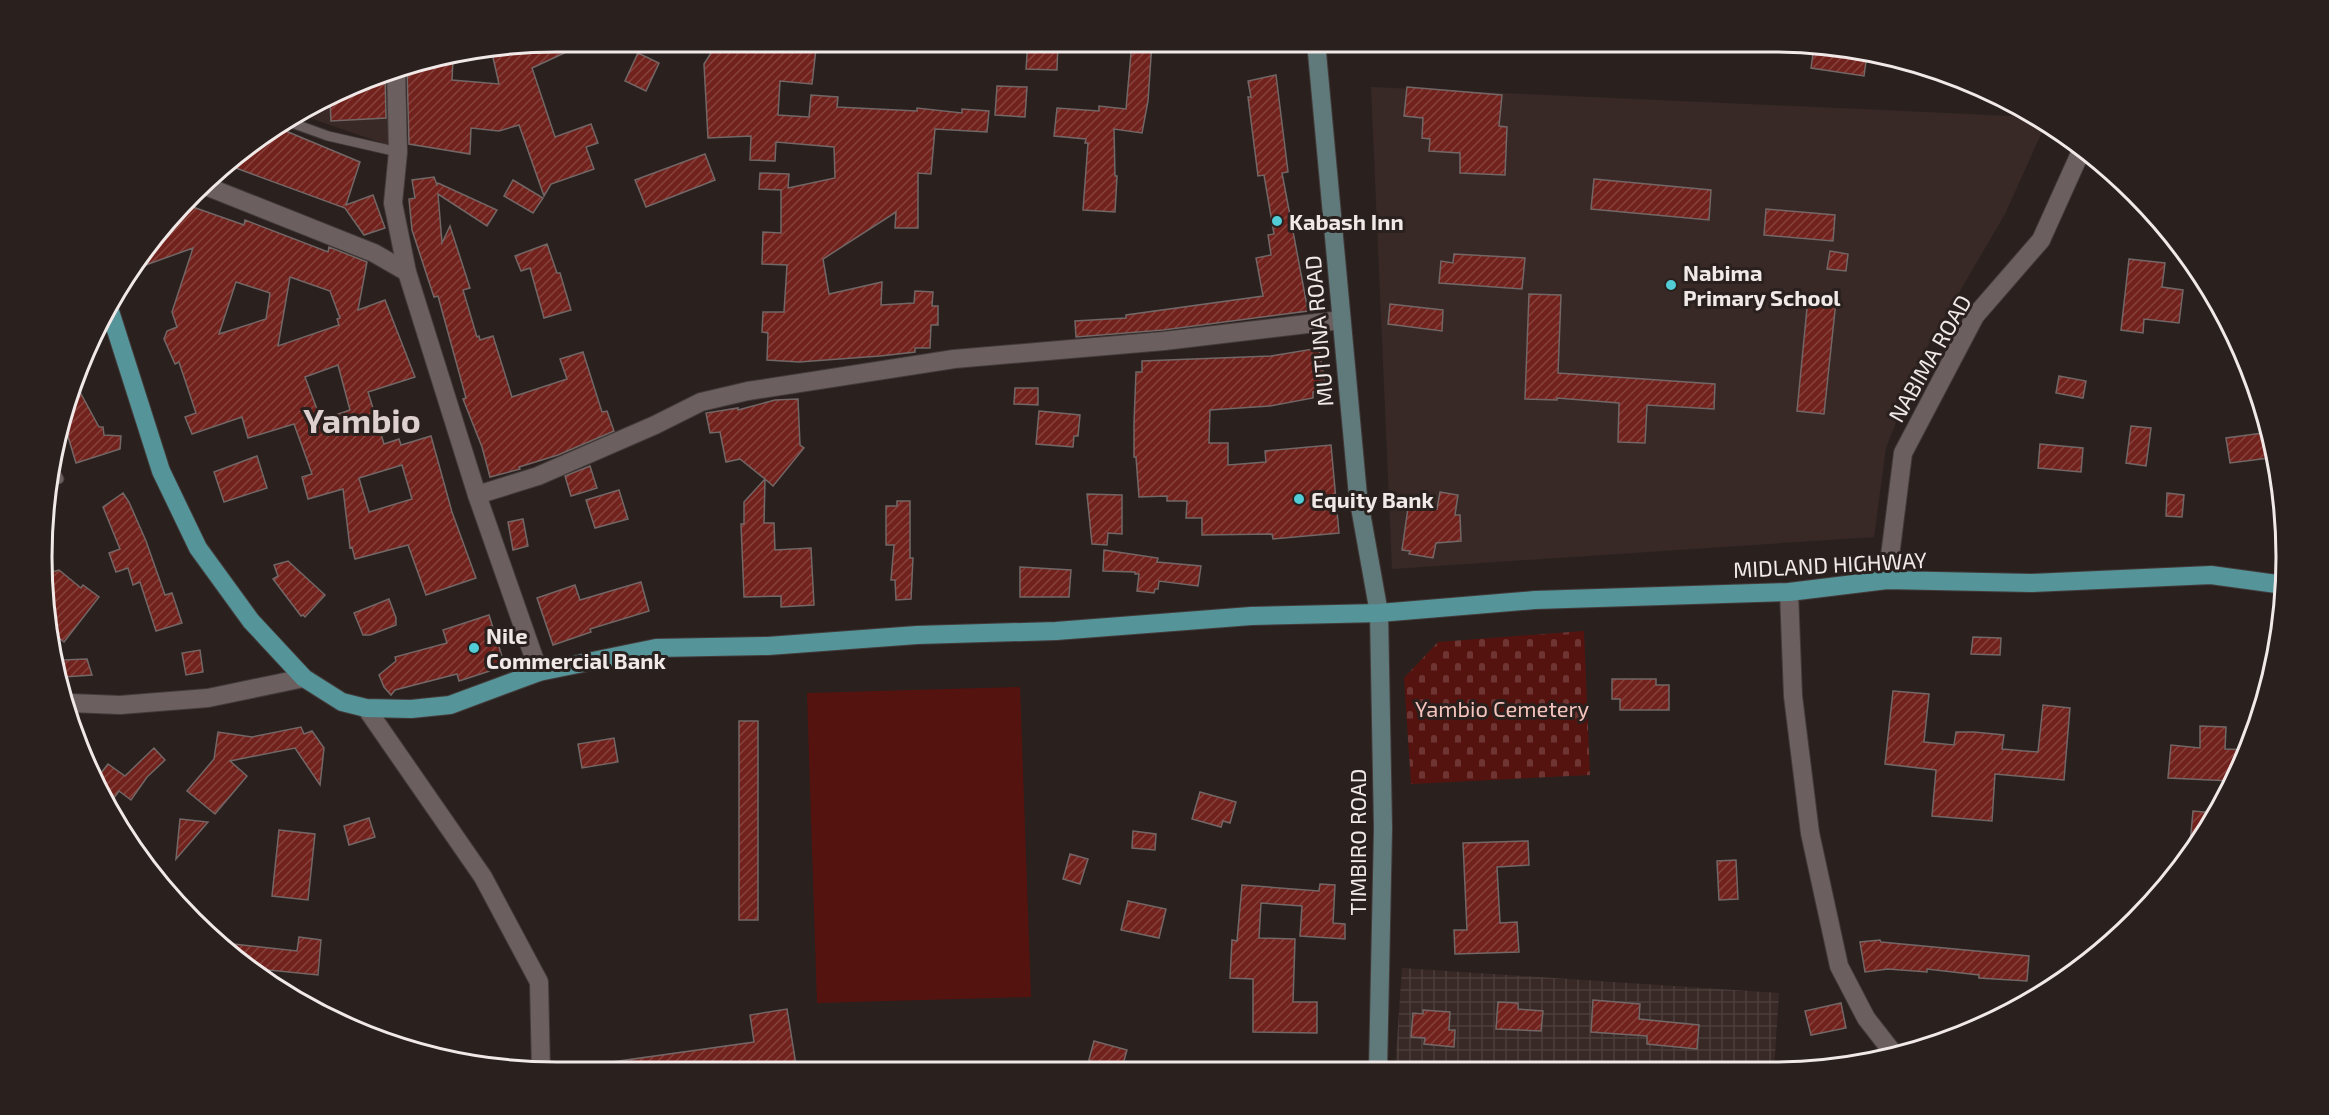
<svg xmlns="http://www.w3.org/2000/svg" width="2329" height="1115" viewBox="0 0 2329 1115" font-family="'Exo 2',sans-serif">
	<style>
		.built { fill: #382926 }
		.industrial { fill: url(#industrial-grid) }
		.green { fill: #55130f }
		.cemetery { fill: url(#cemetery-stones) }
		.building { fill: url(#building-hatch); stroke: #726766; stroke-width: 1.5; fill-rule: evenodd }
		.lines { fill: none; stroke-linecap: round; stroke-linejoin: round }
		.lane-casing { stroke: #433b3a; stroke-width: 11 }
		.street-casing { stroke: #433b3a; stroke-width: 20 }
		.secondary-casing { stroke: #433b3a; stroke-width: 20 }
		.primary-casing { stroke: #433b3a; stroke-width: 20 }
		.lane { stroke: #6b605f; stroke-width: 9 }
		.street { stroke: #6b605f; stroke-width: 18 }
		.secondary { stroke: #607a7c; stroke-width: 18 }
		.primary { stroke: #559499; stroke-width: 18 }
		.poi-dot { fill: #52ccd6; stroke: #2a211f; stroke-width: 2 }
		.labels { text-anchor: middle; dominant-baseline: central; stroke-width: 6; stroke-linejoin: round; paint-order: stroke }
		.poi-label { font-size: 22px; font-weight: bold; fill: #f0e9e8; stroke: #2a211f; text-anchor: start }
		.street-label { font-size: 22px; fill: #f0e9e8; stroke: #2a211f }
		.park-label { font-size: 22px; fill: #f4c3bc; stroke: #2a211f }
		.town-label { font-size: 34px; font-weight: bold; fill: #ddd0ce; stroke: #2a211f }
		.rim { fill: none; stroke: #f0e9e8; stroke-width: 3 }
	</style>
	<defs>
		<pattern id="industrial-grid" width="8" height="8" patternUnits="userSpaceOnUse" patternTransform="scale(1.5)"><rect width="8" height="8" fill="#382926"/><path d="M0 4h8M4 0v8" fill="none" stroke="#4b3e3b"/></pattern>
		<pattern id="cemetery-stones" width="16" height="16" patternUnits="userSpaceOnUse" patternTransform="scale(1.5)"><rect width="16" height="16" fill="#55130f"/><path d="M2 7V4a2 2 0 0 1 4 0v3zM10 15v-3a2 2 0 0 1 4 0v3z" fill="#6e3532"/></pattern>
		<pattern id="building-hatch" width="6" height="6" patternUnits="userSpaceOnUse" patternTransform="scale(1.5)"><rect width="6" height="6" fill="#72221c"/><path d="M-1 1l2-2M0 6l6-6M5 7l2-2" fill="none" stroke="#86423d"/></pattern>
	</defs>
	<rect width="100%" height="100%" fill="#2a211f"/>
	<g class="built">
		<polygon points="389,71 388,145 304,116"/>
		<polygon points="1371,87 2036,117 2046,123 2005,214 1922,356 1886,448 1874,537 1392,569"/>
	</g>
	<polygon class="industrial" points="1402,968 1779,993 1774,1069 1395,1070"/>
	<polygon class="green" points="1020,687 1031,997 817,1003 807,693"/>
	<polygon class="cemetery" points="1584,631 1590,775 1411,784 1404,678 1438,642"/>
	<g class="building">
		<polygon points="558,42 588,42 532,68 555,137 591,124 598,143 586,147 594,169 551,184 544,196 519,125 499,131 471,128 470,154 409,144 407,67 453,59 452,80 499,84 492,53"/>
		<polygon points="718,42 743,42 816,49 812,84 780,81 778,115 809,117 811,95 838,97 837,107 917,111 917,108 962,113 962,109 989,111 987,132 935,129 931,174 918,173 918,228 895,228 896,212 823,259 829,294 882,282 881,305 914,303 915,291 933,292 932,306 938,306 938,325 931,325 930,348 915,348 915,352 880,356 799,362 767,360 768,333 762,332 763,312 784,312 787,265 762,264 763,232 781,233 781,190 759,189 760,173 789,174 788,188 835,178 834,147 776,142 775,161 750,160 751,136 708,138 704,64"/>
		<polygon points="1028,42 1058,42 1057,70 1026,69"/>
		<polygon points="1132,42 1152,42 1148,101 1142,133 1114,129 1115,176 1117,176 1115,212 1083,210 1088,143 1085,143 1086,139 1054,136 1057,108 1099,111 1099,106 1126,109"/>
		<polygon points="1814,46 1867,54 1864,76 1811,68"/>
		<polygon points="638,53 659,63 646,91 625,81"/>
		<polygon points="385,73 386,118 331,121 330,102"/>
		<polygon points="1276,75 1288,172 1282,173 1308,311 1163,330 1076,337 1075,321 1126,318 1126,315 1263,296 1256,258 1271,255 1268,235 1274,234 1264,175 1258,176 1248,97 1251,97 1248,81"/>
		<polygon points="997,86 1027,87 1025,117 995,115"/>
		<polygon points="1407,87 1502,95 1499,126 1507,127 1505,175 1460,173 1460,153 1429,151 1430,139 1422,138 1423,118 1404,116"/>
		<polygon points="281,129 360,162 346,205 373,195 385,228 364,235 345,208 233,167 236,157 243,149"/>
		<polygon points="705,154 715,180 646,207 635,180"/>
		<polygon points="434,177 437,185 438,183 497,210 487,226 438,194 442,243 450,226 470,288 463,290 477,337 479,336 480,340 493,336 512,397 567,379 560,359 583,352 602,412 607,411 614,431 558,455 519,467 520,469 490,477 482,447 463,399 466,398 438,296 434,297 412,230 409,199 415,198 412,180"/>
		<polygon points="1594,179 1711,190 1709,220 1591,209"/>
		<polygon points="513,180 543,198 533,213 504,196"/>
		<path d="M 190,206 L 244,225 L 245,220 L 328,252 L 329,247 L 367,262 L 358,310 L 385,300 L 415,377 L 368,392 L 384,444 L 399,439 L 401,445 L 431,436 L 452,512 L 476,578 L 426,595 L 408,545 L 355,559 L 352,547 L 350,548 L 343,489 L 308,499 L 302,477 L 312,474 L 294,424 L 248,438 L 242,417 L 192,434 L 185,417 L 196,413 L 179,362 L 175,364 L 164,339 L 167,331 L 177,327 L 172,312 L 193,248 L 129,271 ZM 290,277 L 330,291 L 340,318 L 337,319 L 339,325 L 278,346 ZM 236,282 L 270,293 L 266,319 L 219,334 ZM 338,365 L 350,410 L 321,420 L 305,377 ZM 402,465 L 412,499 L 369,512 L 359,478 Z"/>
		<polygon points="1766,209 1835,215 1833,241 1764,235"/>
		<polygon points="547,244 557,273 560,273 571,310 544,318 530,268 521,271 515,256"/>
		<polygon points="1830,251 1848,254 1846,271 1827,269"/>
		<polygon points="1454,254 1525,258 1522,289 1439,283 1441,261 1453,263"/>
		<polygon points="2129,259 2165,263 2162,287 2183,290 2179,323 2144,319 2143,333 2121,330"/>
		<polygon points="1529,294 1561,295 1558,373 1715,384 1714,409 1647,405 1645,443 1618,442 1619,403 1557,398 1557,400 1525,399"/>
		<polygon points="1808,298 1836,301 1824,414 1797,411"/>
		<polygon points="1390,304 1443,310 1442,331 1388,324"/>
		<polygon points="1319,348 1326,390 1313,392 1313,398 1270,406 1210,410 1209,443 1228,443 1228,465 1266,462 1265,451 1331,445 1339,533 1273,539 1272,534 1202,535 1202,518 1186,518 1187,501 1167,501 1167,496 1139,497 1136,457 1134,457 1134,423 1136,372 1142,372 1142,361 1271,356"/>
		<polygon points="2059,376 2086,381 2083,398 2056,393"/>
		<polygon points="1015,388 1038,388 1038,405 1014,404"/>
		<polygon points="80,392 99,427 103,427 104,435 121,436 120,449 76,463 63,420 70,397"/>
		<polygon points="798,399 800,445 804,448 773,486 765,479 764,523 774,523 775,550 811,548 814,605 781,607 781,596 744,597 741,524 744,524 744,502 765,479 740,459 726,462 720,432 710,433 706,413 738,408 738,410 775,400"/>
		<polygon points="1039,411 1080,415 1078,436 1074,436 1073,447 1036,444"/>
		<polygon points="2131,426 2151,428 2146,466 2126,463"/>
		<polygon points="2270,432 2277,457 2230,463 2226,438"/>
		<polygon points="2040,444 2083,448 2081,472 2038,468"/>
		<polygon points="257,456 267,488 224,502 214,472"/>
		<polygon points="590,466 597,488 571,496 565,476"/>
		<polygon points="619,490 628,519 595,528 586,500"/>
		<polygon points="1440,492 1458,495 1455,515 1460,515 1461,541 1436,543 1433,558 1409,554 1410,551 1402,550 1408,508 1437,509"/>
		<polygon points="123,493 129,502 146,541 165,595 172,593 182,623 156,631 140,582 133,585 128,568 116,572 109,553 120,549 103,507"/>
		<polygon points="2167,493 2184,495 2182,517 2166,516"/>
		<polygon points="1087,494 1122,495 1122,534 1108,533 1107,545 1092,544"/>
		<polygon points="897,501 910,501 910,558 913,558 911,599 896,600 895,580 891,580 894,545 886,545 886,506 897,506"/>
		<polygon points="523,519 528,546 513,550 508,522"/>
		<polygon points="1104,550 1158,558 1157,562 1201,566 1198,586 1159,581 1158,589 1155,589 1154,593 1137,591 1139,574 1135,574 1135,572 1103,571"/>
		<polygon points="288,561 325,595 305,617 303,615 301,616 273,579 278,576 274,565"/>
		<polygon points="1020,567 1071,570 1069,597 1020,597"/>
		<polygon points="59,570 81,588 83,585 99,597 64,642 48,629 46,625 48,573"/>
		<polygon points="641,582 649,611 590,629 591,632 553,645 537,598 575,585 580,600"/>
		<polygon points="389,599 396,618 396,625 370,635 363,635 354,613"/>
		<polygon points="489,615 505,666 459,681 457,674 395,690 391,695 384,687 379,675 396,661 395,657 447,643 443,630"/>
		<polygon points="1973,637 2001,638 2000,655 1971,654"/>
		<polygon points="200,650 203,672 186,675 182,653"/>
		<polygon points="87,659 92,675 64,677 63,660"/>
		<polygon points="1612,679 1656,679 1656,685 1669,685 1669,710 1620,710 1620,699 1612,699"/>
		<polygon points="1893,691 1929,694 1924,742 1954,745 1956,732 1974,732 2004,735 2002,749 2038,752 2043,705 2070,708 2064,780 1995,774 1992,821 1932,816 1936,770 1885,764"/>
		<rect x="739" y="721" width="19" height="199"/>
		<polygon points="2200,726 2226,727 2225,749 2249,750 2232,781 2168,778 2171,745 2200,748"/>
		<polygon points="301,727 304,734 312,731 324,748 320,785 295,748 230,761 247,776 215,814 187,791 214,759 218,732 252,737"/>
		<polygon points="614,738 618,762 582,768 578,744"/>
		<polygon points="154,748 165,760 147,777 131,800 119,791 108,806 94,782 108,764 125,776"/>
		<polygon points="1200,792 1236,802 1230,823 1223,821 1221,827 1192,819"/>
		<polygon points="2193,811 2214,813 2189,856"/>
		<polygon points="369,818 375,837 349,845 344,826"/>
		<polygon points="180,819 208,822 176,859"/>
		<polygon points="279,830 315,834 308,900 272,896"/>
		<polygon points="1133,831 1156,834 1155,850 1132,848"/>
		<polygon points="1528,841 1529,865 1497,867 1500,923 1517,922 1519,952 1455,954 1454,930 1467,930 1463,843"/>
		<polygon points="1070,854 1088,859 1080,884 1063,879"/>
		<polygon points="1736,860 1738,899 1719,900 1717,861"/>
		<polygon points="1320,884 1335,885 1333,923 1345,924 1345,939 1300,936 1302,906 1261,903 1259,938 1295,939 1293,1002 1317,1002 1317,1033 1253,1032 1253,979 1230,978 1232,940 1237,941 1242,885 1319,891"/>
		<polygon points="1128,901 1166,909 1159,938 1121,930"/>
		<polygon points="299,937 321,940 318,975 269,970 269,977 215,942 297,951"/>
		<polygon points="1880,940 1881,942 2029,956 2027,981 1979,978 1979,975 1927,969 1927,972 1888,969 1865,972 1860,942"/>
		<polygon points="1593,1000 1640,1004 1639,1019 1699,1025 1697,1049 1647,1044 1647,1036 1591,1032"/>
		<polygon points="1498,1002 1518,1003 1518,1009 1543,1011 1541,1031 1496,1029"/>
		<polygon points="1841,1003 1846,1028 1811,1035 1805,1011"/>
		<polygon points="787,1009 797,1071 605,1073 605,1063 754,1042 750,1015"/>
		<polygon points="1423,1010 1450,1012 1449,1030 1455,1030 1454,1047 1424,1044 1425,1038 1411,1037 1413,1013 1423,1014"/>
		<polygon points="1094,1041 1127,1050 1121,1071 1086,1071"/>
	</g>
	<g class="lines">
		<g class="lane-casing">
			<g id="lane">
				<polyline points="292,123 328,136 398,152"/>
				<polyline points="52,466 59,479"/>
			</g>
		</g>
		<g class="street-casing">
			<g id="street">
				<polyline points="396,69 398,152 393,203 407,272 477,495 539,672"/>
				<polyline points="208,187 374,253 407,272"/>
				<polyline points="477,495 538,476 655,425 701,402 748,391 954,359 1164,341 1341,320"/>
				<polyline points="1887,580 1903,453 1975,316 2041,240 2082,149"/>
				<polyline points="1789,592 1793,696 1810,833 1839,966 1866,1018 1894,1054"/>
				<polyline points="70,703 120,705 208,698 304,678"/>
				<polyline points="366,708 483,877 539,982 541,1071"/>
			</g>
		</g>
		<g class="secondary-casing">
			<polyline id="secondary" points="1316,42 1358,496 1379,613 1383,828 1378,1070"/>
		</g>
		<g class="primary-casing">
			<polyline id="primary" points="109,308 161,471 198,548 251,621 304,678 342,702 366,708 411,709 450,705 539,672 656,648 768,646 917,635 1056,631 1251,616 1379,613 1535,600 1789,592 1887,580 2031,583 2211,575 2284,585"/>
		</g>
		<use href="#lane" class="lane"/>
		<use href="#street" class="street"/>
		<use href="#secondary" class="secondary"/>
		<use href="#primary" class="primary"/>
	</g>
	<g class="poi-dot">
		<circle cx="1277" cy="221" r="6"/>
		<circle cx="1671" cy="285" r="6"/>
		<circle cx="1299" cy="499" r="6"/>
		<circle cx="474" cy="648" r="6"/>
	</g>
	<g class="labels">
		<g class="poi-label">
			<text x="1289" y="221">Kabash Inn</text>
			<text x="1683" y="272">Nabima<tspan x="1683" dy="25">Primary School</tspan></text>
			<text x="1311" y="499">Equity Bank</text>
			<text x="486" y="635">Nile<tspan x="486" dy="25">Commercial Bank</tspan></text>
		</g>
		<g class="street-label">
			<text transform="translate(1318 331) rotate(-95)">MUTUNA ROAD</text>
			<text transform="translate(1929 358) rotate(-60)">NABIMA ROAD</text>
			<text transform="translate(1830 564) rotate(-3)">MIDLAND HIGHWAY</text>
			<text transform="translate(1357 842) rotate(-90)">TIMBIRO ROAD</text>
		</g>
		<g class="park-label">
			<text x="1502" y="708">Yambio Cemetery</text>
		</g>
		<g class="town-label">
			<text x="362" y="419">Yambio</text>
		</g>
	</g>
	<path d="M0 0H2329V1115H0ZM557 52H1771A505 505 0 0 1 2276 557V557A505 505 0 0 1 1771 1062H557A505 505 0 0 1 52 557V557A505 505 0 0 1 557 52Z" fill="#2a211f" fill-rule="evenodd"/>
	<path class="rim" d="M557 52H1771A505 505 0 0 1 2276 557V557A505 505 0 0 1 1771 1062H557A505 505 0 0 1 52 557V557A505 505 0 0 1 557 52Z"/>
</svg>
